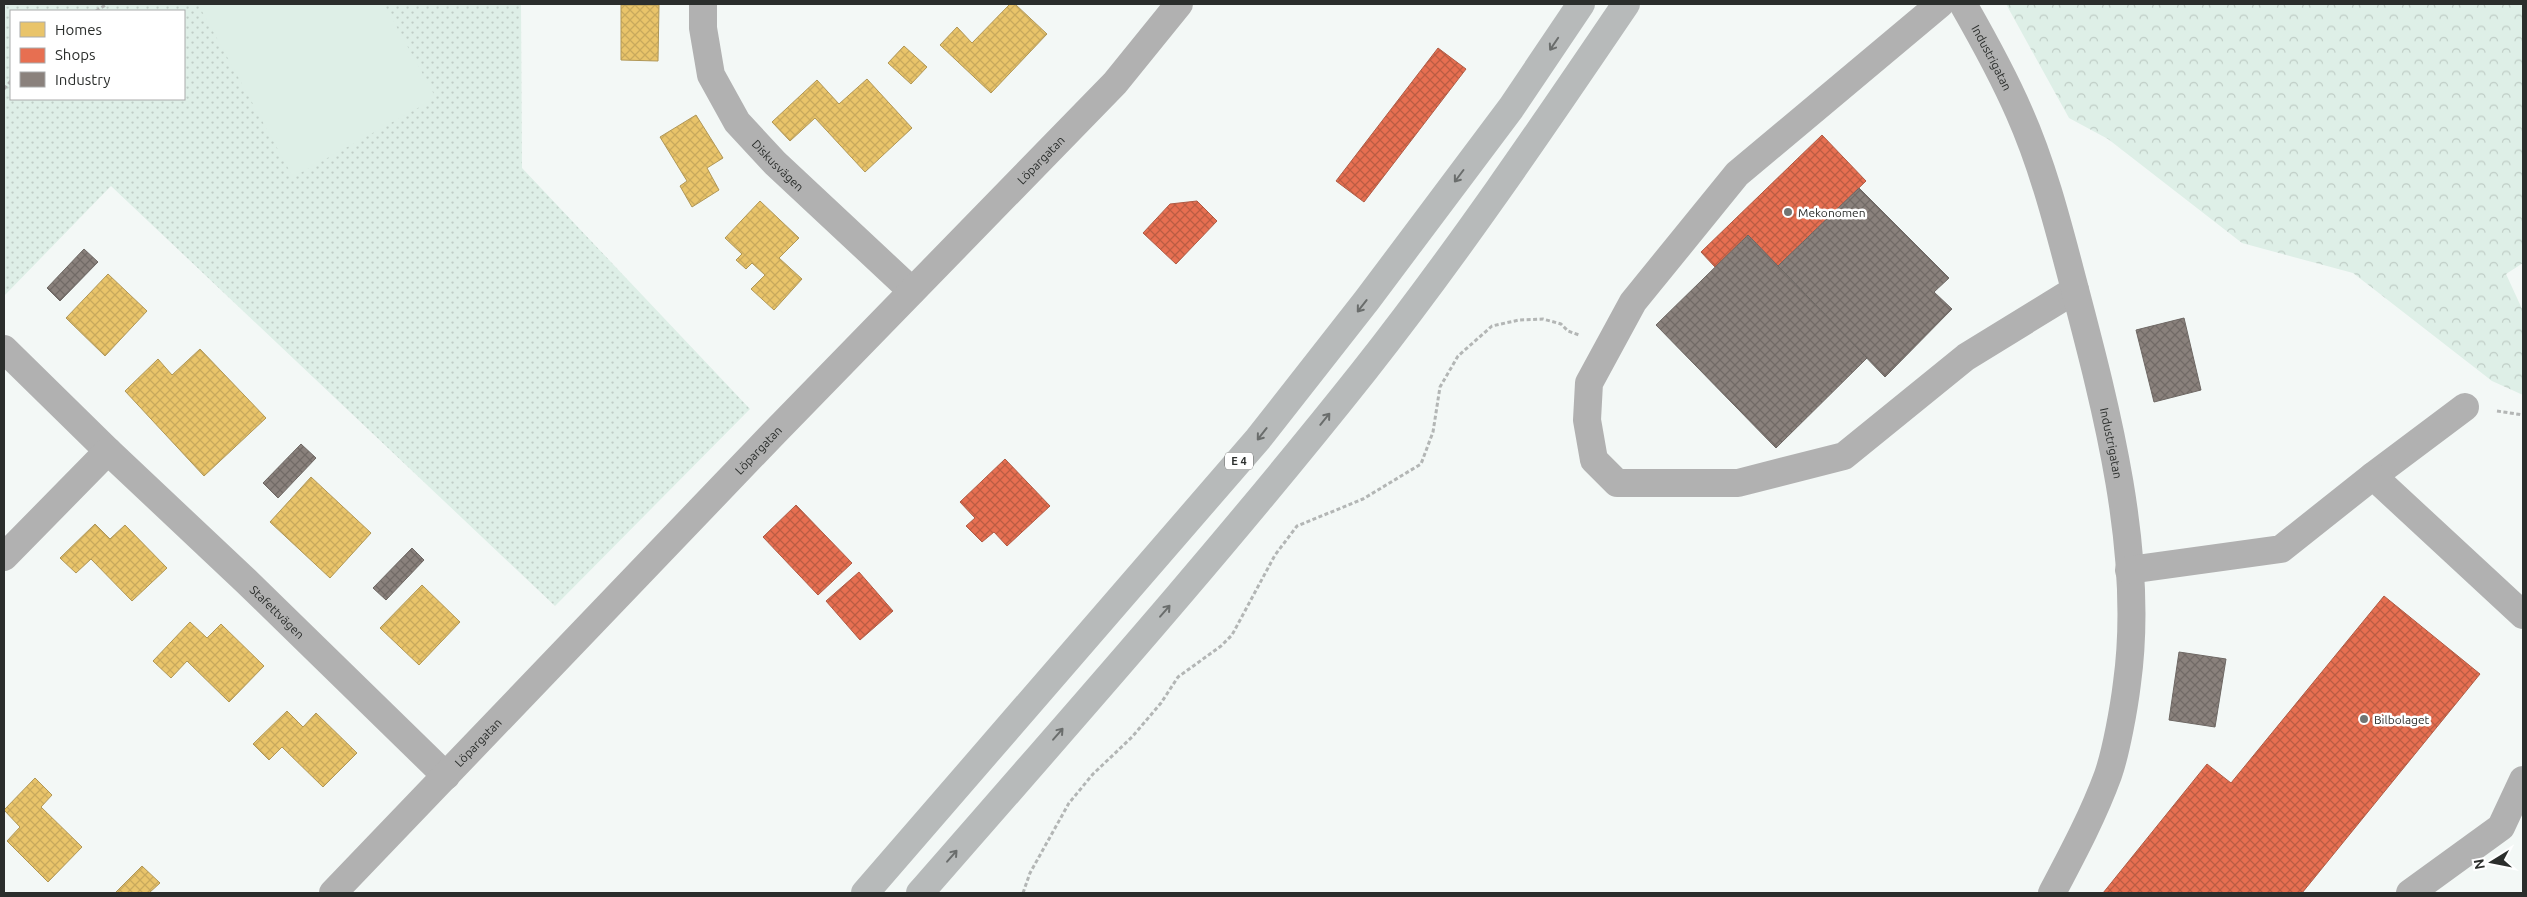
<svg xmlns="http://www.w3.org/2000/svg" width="2527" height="897" viewBox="0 0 2527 897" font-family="Ubuntu,sans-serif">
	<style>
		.forest { fill: url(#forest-crowns) }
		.park { fill: url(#park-dots); fill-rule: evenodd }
		.pitch { fill: #deefe7 }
		.homes { fill: url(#homes-cross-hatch); stroke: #b09757 }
		.shops { fill: url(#shops-cross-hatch); stroke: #af5c46 }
		.industry { fill: url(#industry-cross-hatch); stroke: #6e6864 }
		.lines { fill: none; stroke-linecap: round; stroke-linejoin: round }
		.path { stroke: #b3b6b5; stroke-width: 3; stroke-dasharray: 4 2.5; stroke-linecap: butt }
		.minor { stroke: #b1b1b1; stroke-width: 28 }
		.highway { stroke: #b7baba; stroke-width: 28 }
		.oneway { stroke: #6a6d6c }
		.poi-dot { fill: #717573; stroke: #fff; stroke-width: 2 }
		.labels { text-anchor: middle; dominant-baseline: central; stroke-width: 5; stroke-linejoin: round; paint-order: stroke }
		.shield { fill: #fff; stroke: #6b6d6b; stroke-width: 1 }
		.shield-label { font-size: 11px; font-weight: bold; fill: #2b2e2c }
		.street-label { font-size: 12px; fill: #2b2e2c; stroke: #fff }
		.poi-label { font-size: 12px; fill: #2b2e2c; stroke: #fff; text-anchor: start }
	</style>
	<defs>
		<pattern id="forest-crowns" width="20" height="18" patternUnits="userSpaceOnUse" patternTransform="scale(1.25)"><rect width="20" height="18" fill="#deefe7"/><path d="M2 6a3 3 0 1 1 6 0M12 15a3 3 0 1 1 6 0" fill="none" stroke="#bfcdc6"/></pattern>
		<pattern id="park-dots" width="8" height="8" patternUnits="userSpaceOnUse" patternTransform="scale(1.25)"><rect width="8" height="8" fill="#deefe7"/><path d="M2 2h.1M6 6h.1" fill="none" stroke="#bfcdc6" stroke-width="1.8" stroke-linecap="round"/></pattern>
		<pattern id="homes-cross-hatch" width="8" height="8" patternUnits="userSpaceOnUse" patternTransform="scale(1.25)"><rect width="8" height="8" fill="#e9c46a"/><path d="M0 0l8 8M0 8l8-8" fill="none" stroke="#c8a95c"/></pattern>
		<pattern id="shops-cross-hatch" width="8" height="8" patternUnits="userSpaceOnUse" patternTransform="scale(1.25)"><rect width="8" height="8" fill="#e76f51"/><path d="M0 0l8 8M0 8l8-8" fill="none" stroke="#bb5c43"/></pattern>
		<pattern id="industry-cross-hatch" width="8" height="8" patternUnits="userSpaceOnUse" patternTransform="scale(1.25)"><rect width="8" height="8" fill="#8a817c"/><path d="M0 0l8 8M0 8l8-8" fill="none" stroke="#716a66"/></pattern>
	</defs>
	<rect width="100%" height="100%" fill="#f3f8f6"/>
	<polygon class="forest" points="2006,4 2523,4 2523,263 2506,274 2523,311 2523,395 2492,381 2353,273 2242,243 2108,139 2069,118"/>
	<path class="park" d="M 4,4 L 521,4 L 522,168 L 750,409 L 555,606 L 111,186 L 4,296 ZM 11,11 L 184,11 L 184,99 L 11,99 Z"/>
	<polygon class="pitch" points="198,4 384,4 436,98 293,177"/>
	<g class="homes">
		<polygon points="1010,4 1015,4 1047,34 991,93 940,45 957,27 972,43"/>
		<polygon points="621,5 659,5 658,61 621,60"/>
		<polygon points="904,46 927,67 911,84 888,63"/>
		<polygon points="867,79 912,128 865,172 815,118 790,141 772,122 817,80 839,104"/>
		<polygon points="696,115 723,158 707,168 719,190 692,207 680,186 687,181 660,137"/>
		<polygon points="760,201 799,238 779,258 802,279 774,310 751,289 765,275 752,263 746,269 736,260 742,254 725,238"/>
		<polygon points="108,274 147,311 105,356 66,318"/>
		<polygon points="200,349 266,418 204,476 125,391 158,359 172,375"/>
		<polygon points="311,477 371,533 330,578 270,522"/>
		<polygon points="95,524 110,539 125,525 167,568 132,601 91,559 76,573 60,558"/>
		<polygon points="422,585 460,622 419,665 380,628"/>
		<polygon points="190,622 207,638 221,624 264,666 229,702 187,661 171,678 153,661"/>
		<polygon points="287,711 303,727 316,713 357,753 323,787 282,747 269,760 253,744"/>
		<polygon points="35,778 52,795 41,807 82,847 48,882 7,841 20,827 4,810"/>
		<polygon points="142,866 160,883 149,893 115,893"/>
	</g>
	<g class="shops">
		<polygon points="1438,48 1466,69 1364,202 1336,181"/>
		<polygon points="1822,135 1866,181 1778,266 1748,235 1715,267 1701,252"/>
		<polygon points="1197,201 1217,221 1176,264 1143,233 1170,204"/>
		<polygon points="1005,459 1050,506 1007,546 994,532 982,542 966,526 975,518 960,502"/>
		<polygon points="796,505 852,563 818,595 763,537"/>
		<polygon points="859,572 893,611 860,640 826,601"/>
		<polygon points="2384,596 2480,674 2302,893 2103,893 2207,764 2231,783"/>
	</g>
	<g class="industry">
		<polygon points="1859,188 1949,278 1934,292 1952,309 1885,377 1778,266"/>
		<polygon points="1748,235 1867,358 1776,448 1656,325"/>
		<polygon points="84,249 98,262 60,301 47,288"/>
		<polygon points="2184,318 2201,390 2154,402 2136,330"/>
		<polygon points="301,444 316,458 278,498 263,483"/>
		<polygon points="412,548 424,560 386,600 373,588"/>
		<polygon points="2179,652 2226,659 2215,727 2169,720"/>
	</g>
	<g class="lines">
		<g class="path">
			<polyline points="96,11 107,4"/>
			<polyline points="4,89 11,81"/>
			<polyline points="2497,411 2523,415"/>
			<polyline points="1023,893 1030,873 1069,803 1093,774 1132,737 1161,703 1178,677 1221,646 1232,635 1275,555 1297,526 1363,499 1421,464 1433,432 1440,387 1458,356 1492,326 1519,320 1543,319 1561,324 1568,331 1579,335"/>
		</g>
		<g class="minor">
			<path id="s1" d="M 703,4 L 703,28 L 711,75 L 737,122 L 775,163 L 912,291"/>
			<polyline points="1940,4 1737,174 1633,302 1589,383 1587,420 1594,460 1617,483 1738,483 1844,456 1966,357 2075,290"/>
			<path id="s2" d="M 1963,4 C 1983,39 2003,75 2019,112 C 2043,166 2058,225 2073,282 C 2106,407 2145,553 2127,683 C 2124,708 2116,752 2108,775 C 2093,816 2072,855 2052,893"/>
			<polyline points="4,349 108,451"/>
			<polyline points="2373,476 2465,407"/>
			<path id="s3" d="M 4,557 L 108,451 L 246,581 L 446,776"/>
			<polyline points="2129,570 2281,549 2373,476 2523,615"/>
			<path id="s4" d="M 333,893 L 773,434 L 1115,83 L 1179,4"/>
			<polyline points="2410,893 2501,827 2523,780"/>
		</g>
		<g class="highway">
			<polyline points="865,893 1258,439 1367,300 1511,108 1581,4"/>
			<path d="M 920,893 C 1070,721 1222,550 1364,371 C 1457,253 1542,128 1626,4"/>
		</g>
	</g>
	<defs><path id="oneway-shaft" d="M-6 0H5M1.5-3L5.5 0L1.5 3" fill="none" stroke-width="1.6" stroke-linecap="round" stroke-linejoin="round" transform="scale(1.25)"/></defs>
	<g class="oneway">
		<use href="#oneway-shaft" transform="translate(1554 44) rotate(124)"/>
		<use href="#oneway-shaft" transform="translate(1459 176) rotate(127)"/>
		<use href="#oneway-shaft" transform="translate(1362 306) rotate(128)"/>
		<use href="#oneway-shaft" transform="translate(1325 419) rotate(-51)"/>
		<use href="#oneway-shaft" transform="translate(1262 434) rotate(128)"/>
		<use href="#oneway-shaft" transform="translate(1165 611) rotate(-49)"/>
		<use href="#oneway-shaft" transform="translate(1058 734) rotate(-49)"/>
		<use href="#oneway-shaft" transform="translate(952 856) rotate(-49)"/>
	</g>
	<g class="poi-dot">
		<circle cx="1788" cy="212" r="5"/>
		<circle cx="2364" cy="719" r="5"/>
	</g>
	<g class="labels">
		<rect class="shield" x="1225" y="452.5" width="28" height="17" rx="4"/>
		<g class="shield-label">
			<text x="1239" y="461">E 4</text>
		</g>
		<g class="street-label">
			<text stroke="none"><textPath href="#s2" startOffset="61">Industrigatan</textPath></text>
			<text stroke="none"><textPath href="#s4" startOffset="1019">Löpargatan</textPath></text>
			<text stroke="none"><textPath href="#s1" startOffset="185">Diskusvägen</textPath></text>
			<text stroke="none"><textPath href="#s2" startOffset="466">Industrigatan</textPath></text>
			<text stroke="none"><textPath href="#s4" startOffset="614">Löpargatan</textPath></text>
			<text stroke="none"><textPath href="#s3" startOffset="382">Stafettvägen</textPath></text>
			<text stroke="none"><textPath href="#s4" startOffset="209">Löpargatan</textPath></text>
		</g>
		<g class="poi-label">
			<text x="1798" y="212">Mekonomen</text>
			<text x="2374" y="719">Bilbolaget</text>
		</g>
	</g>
	<rect width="2527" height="897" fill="none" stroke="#2b2e2c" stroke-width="10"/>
	<rect x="10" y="10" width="175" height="90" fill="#ffffff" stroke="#aaabab"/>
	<rect x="20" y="22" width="25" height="15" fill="#e9c46a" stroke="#aaabab"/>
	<text x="55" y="35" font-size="15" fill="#2b2e2c">Homes</text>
	<rect x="20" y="48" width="25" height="15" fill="#e76f51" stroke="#aaabab"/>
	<text x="55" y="60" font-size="15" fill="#2b2e2c">Shops</text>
	<rect x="20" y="72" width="25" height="15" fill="#8a817c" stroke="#aaabab"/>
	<text x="55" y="85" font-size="15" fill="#2b2e2c">Industry</text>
	<g transform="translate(2492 862) rotate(260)" stroke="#ffffff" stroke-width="4" paint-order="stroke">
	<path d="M0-4L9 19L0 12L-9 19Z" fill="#2b2e2c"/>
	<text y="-8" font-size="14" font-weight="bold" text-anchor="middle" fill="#2b2e2c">N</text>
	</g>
</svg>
